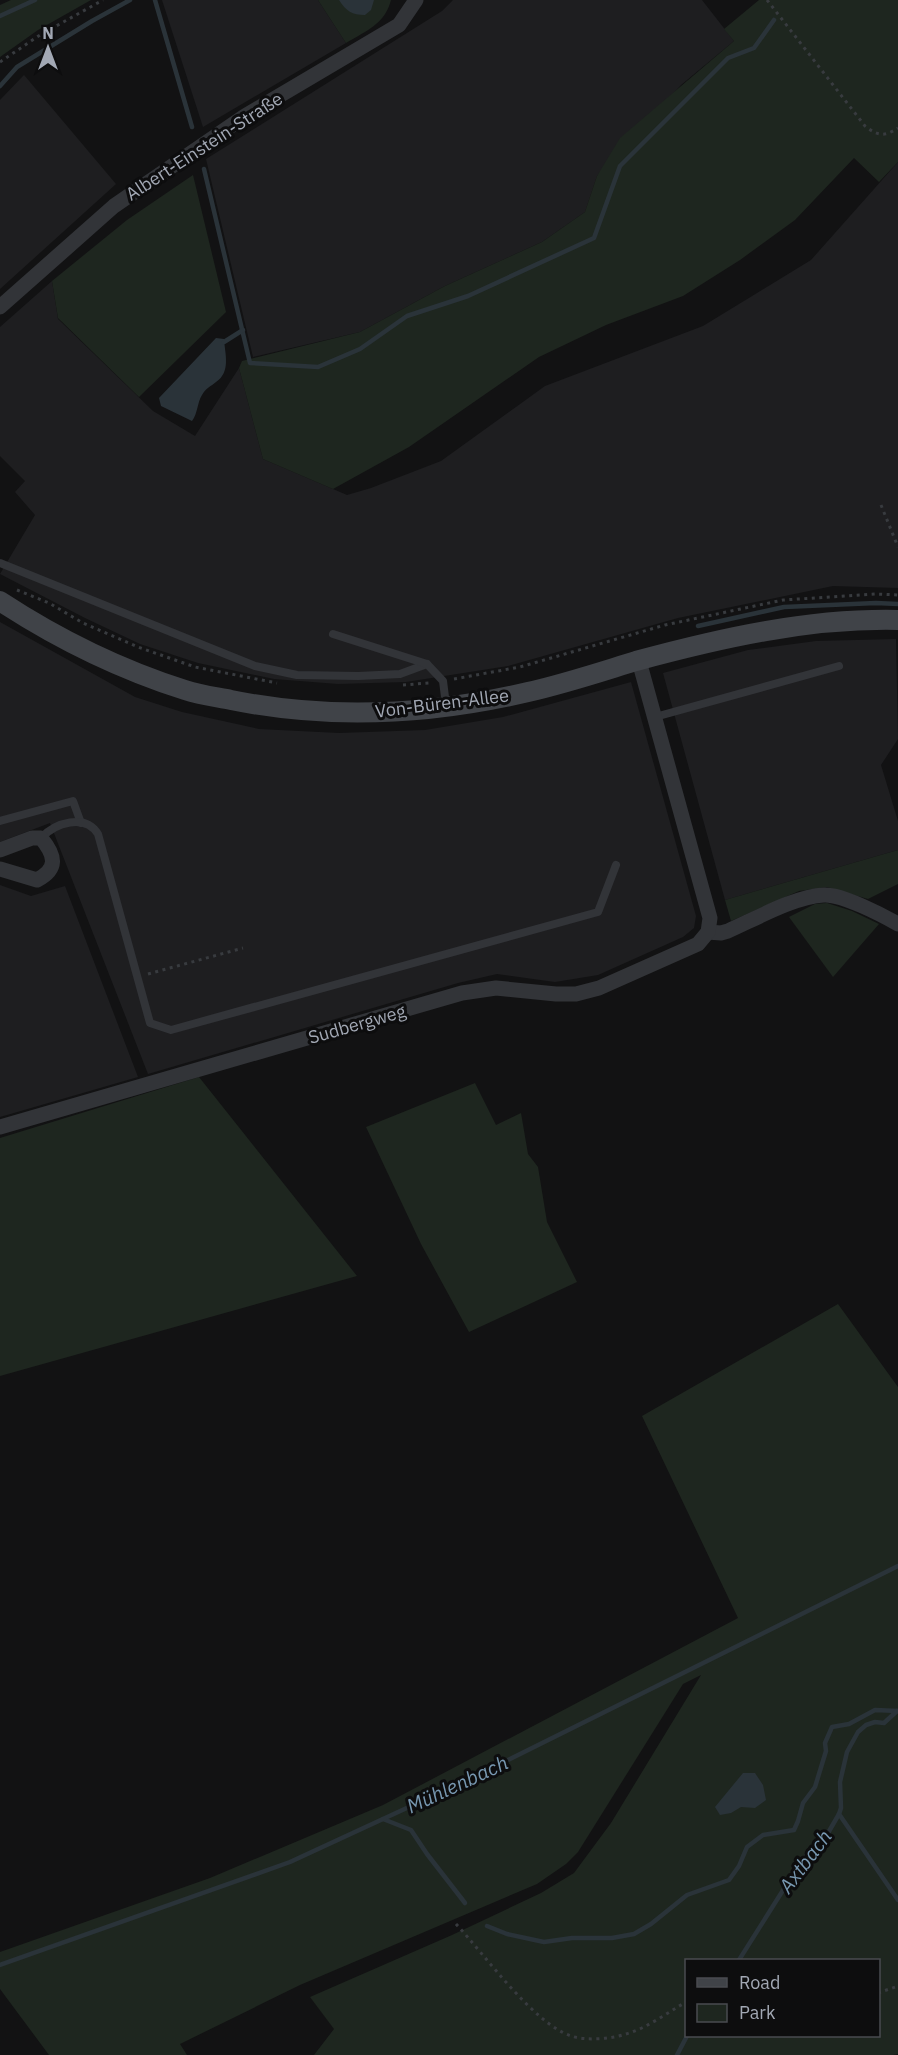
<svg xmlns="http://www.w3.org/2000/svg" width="898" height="2055" viewBox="0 0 898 2055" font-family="'IBM Plex Sans',sans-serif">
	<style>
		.built { fill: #1e1e20 }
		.green { fill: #1e261f; fill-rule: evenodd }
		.water { fill: #2a3339 }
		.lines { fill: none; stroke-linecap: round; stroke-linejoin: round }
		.stream { stroke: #2a3339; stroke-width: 4.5 }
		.path { stroke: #383b3f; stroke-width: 3; stroke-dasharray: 3 4.5; stroke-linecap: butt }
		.lane { stroke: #323438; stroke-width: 8 }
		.street { stroke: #323438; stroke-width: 15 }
		.secondary { stroke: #404348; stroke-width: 20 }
		.labels { text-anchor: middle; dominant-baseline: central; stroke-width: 6; stroke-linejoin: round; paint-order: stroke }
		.street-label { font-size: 18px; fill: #a2a8b4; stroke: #0d0d0e }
		.water-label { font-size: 20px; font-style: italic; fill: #7898b1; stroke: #0d0d0e }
	</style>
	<rect width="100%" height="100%" fill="#121213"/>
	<g class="built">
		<polygon points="162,0 318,0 346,43 203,127"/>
		<polygon points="453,0 702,0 734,41 681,85 597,176 585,212 542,242 445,286 360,332 253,357 206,159 442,11"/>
		<polygon points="24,75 116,184 0,289 0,100"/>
		<polygon points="898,162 898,588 833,586 678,618 508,666 406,682 338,684 274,679 198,663 140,644 85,618 0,574 35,515 15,492 25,481 0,456 0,327 52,281 58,319 153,411 195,436 239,368 263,459 347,495 371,488 441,461 545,386 703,326 811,260"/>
		<polygon points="0,622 135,697 182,712 259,729 339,733 425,730 503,717 631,682 696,916 694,928 683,937 598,975 555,982 497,974 458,983 148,1074 50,823 0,842"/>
		<polygon points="896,639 898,739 881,765 898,821 898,850 725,900 663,673 748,650 816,641"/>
		<polygon points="0,885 31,896 65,886 138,1077 0,1117"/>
	</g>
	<g class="green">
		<polygon points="11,0 91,0 38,30 0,57 0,5"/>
		<path d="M 318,0 L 391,0 C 385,24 366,31 346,43 Z"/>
		<polygon points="759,0 898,0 898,162 879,182 854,158 795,220 740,260 683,296 606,325 539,357 409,447 333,489 263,459 239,368 242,361 360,332 445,286 542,242 585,212 597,176 620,138 734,41 724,29"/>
		<polygon points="193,175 226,312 139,397 58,318 52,281 127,220"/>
		<polygon points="898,850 898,884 868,899 827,887 799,891 731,921 725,900"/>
		<polygon points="827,903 852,911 879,924 833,977 789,917 815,904"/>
		<polygon points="199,1077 357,1276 0,1376 0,1138"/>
		<polygon points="475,1083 496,1125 521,1113 528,1154 538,1167 547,1222 577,1282 469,1332 421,1244 366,1127"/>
		<path d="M 838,1304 L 898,1387 L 898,2054 L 893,2055 L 314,2055 L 334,2029 L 310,1997 L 452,1935 L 541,1893 L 574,1873 L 611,1823 L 701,1675 L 683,1684 L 578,1852 L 566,1864 L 537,1884 L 300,1985 L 180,2044 L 187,2055 L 49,2055 L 0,1989 L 0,1952 L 210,1878 L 383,1805 L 738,1618 L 642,1416 ZM 686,1960 L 878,1960 L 878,2036 L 686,2036 Z"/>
	</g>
	<g class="water">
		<path d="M 339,0 L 374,0 L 371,10 L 365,15 C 352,15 346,11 339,0 Z"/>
		<path d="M 216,338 L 224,339 C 225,354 231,372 216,382 C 211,386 205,389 202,395 C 197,403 198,413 192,421 L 161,406 L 159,398 Z"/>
		<polygon points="743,1773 755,1773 763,1785 766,1800 755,1808 741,1807 731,1813 720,1815 715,1807"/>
	</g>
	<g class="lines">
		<g class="stream">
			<polyline points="155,0 192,127"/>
			<polyline points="0,16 35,0"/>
			<polyline points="0,86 17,67 92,21 130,0"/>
			<polyline points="204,169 250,363 318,367 360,349 407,316 468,296 594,238 620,166 728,58 754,48 774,20"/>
			<polyline points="224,342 243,330"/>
			<polyline points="698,626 784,607 876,603 898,604"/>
			<polyline points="839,1814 898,1900"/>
			<polyline points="383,1819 411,1830 427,1854 465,1903"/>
			<polyline points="487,1926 507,1934 544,1942 572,1938 612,1938 634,1934 651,1924 687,1895 729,1880 739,1866 747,1847 763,1835 794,1830 798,1821 803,1803 815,1787 826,1751 825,1743 832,1727 849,1724 875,1710 898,1711"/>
			<polyline points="739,1960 797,1868 821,1836 828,1833 839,1814 841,1808 840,1782 847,1752 858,1732 866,1725 875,1722 884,1723 897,1711"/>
			<polyline points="0,1965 290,1862 476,1776 898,1566"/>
			<polyline points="677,2055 687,2036"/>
		</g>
		<g class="path">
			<path d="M 767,0 L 865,126 C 878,136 884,137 898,128"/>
			<polyline points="0,62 40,35 103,0"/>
			<polyline points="881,505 898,547"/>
			<polyline points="17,590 49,603 83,623 138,647 195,667 277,683"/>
			<polyline points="454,679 520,667 665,625 783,600 876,594 898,595"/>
			<polyline points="403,685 429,683"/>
			<polyline points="148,974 243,948"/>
			<path d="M 456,1924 C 485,1955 533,2023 571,2036 C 586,2041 611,2039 626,2034 C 647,2028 667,2013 686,2002"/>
			<polyline points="878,1993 898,1986"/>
		</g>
		<g class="lane">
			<polyline points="0,563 255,666 297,675 358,676 400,674 427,664"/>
			<polyline points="333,634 427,664 443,681 446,705"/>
			<polyline points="655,717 839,666"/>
			<polyline points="0,821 73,801 81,823"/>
			<path d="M 41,838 C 55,823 85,813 98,834 L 150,1023 L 171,1030 L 598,912 L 616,865"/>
		</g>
		<g class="street">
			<polyline points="0,307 114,206 245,116 399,25 416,0"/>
			<path d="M 0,850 L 32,838 L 41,838 C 56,856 58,869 37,880 L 0,869"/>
			<path d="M 708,932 L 721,933 L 728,931 C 755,919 796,896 824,895 C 842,894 882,915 898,924"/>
			<polyline points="0,1127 462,993 496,988 556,994 576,994 599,988 698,944 708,932 710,918 639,661"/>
		</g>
		<path class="secondary" d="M 0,601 C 58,639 119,669 185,690 C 200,695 216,697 231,700 C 329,720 430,715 528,692 C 564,684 600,672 636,661 C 721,638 809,618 898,620"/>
	</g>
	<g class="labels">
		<g class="street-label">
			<text transform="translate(204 146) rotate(-33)">Albert-Einstein-Straße</text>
			<text transform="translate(442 703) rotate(-7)">Von-Büren-Allee</text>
			<text transform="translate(357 1024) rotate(-16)">Sudbergweg</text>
		</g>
		<g class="water-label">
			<text transform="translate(457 1784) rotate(-25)">Mühlenbach</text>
			<text transform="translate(805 1861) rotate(-53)">Axtbach</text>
		</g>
	</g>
	<rect x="685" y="1959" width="195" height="78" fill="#0d0d0e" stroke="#494b50" stroke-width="1.5"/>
	<rect x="697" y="1978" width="30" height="9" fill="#404348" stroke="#494b50" stroke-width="1.5"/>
	<text x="739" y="1989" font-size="18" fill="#a2a8b4">Road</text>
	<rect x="697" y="2004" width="30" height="18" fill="#1e261f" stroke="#494b50" stroke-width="1.5"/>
	<text x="739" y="2019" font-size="18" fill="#a2a8b4">Park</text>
	<g transform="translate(48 48)" stroke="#0d0d0e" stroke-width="4.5" paint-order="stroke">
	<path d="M0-4.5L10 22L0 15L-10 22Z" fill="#a2a8b4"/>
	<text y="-9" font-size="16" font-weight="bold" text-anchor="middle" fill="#a2a8b4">N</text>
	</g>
</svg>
